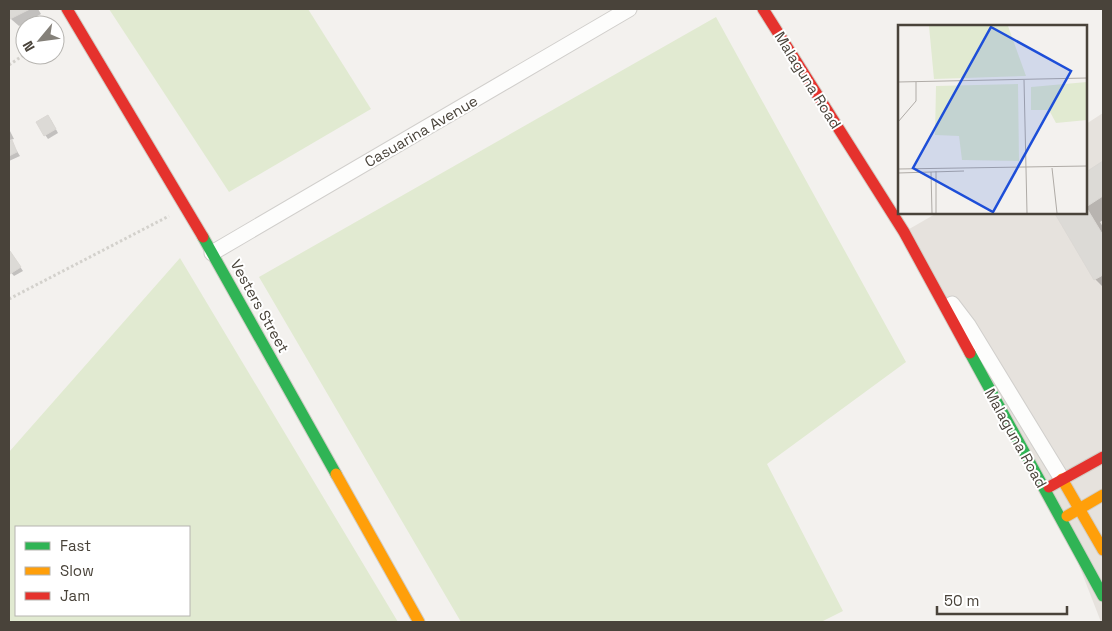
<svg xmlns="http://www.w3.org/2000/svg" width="1112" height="631" viewBox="0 0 1112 631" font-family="'Space Grotesk',sans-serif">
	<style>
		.residential { fill: #e6e2dd }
		.green { fill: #e1ead1; fill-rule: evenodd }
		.shadow { fill: #0003 }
		.building { fill: #dcdad6; stroke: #dbd8d4 }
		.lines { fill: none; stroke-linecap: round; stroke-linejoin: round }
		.street-casing { stroke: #d1cfcc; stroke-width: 17 }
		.fast-casing { stroke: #d1cdc5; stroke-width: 13 }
		.slow-casing { stroke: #d1cdc5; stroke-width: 13 }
		.jam-casing { stroke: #d1cdc5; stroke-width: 13 }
		.path { stroke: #d3d1cc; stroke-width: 3; stroke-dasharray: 2.5 2.5; stroke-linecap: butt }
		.street { stroke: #fdfdfc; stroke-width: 15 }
		.fast { stroke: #30b455; stroke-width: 11 }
		.slow { stroke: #ff9f0a; stroke-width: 11 }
		.jam { stroke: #e5322d; stroke-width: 11 }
		.labels { text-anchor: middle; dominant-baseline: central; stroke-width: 4; stroke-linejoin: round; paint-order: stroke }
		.street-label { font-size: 15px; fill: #49433a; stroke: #fff }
		.inset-road { fill: none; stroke: #afaba6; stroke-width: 1 }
		.view { fill: #1d4ed8; fill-opacity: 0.15; stroke: #1d4ed8; stroke-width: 2.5 }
		.inset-edge { fill: none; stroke: #49433a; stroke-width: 2.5 }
	</style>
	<rect width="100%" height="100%" fill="#f3f1ee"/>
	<polygon class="residential" points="1103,113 1103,622 1101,622 1061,519 904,232 937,213 1086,212 1086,124"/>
	<g class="green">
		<polygon points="109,9 308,9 371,109 229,192"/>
		<polygon points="716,17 906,362 767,464 843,611 821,622 461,622 259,277"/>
		<path d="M 180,258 L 398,622 L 9,622 L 9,452 ZM 16,527 L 189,527 L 189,615 L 16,615 Z"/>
	</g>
	<g class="shadow">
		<polygon points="9,9 38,9 41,14 19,26 11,19"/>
		<polygon points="51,120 58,133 48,139 37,123"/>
		<polygon points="9,129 14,139 10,140 20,156 9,161"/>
		<polygon points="1103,163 1103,220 1100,222 1103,227 1103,287 1095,279 1086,212 1086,173"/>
		<polygon points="10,252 23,271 14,276 9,270"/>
	</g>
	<g class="building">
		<polygon points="9,9 30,9 10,19"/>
		<polygon points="48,115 56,129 44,136 36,122"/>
		<polygon points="12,140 17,152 9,156 9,142"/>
		<polygon points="1103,161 1103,196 1086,207 1103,235 1103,275 1094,280 1054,212 1086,212 1086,172"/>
		<polygon points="10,251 21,267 10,274 9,252"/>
	</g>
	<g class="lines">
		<g class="street-casing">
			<g id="street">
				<polyline points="212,253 629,9"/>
				<polyline points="952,304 968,325 1062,479"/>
			</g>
		</g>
		<g class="fast-casing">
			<g id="fast">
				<polyline points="203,237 336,474"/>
				<polyline points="970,353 1103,596"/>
			</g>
		</g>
		<g class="slow-casing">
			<g id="slow">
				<polyline points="336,474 419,622"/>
				<polyline points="1062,479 1103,550"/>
				<polyline points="1067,516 1103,495"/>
			</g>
		</g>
		<g class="jam-casing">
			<g id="jam">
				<polyline points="67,9 203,237"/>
				<polyline points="763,9 904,232 970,353"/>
				<polyline points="1049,487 1103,457"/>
			</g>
		</g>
		<g class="path">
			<polyline points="9,65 25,54"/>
			<polyline points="9,299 169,216"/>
		</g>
		<use href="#street" class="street"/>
		<use href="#fast" class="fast"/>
		<use href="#slow" class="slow"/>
		<use href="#jam" class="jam"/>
	</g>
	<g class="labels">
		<g class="street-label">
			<text transform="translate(808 80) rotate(58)">Malaguna Road</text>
			<text transform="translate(421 131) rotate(-30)">Casuarina Avenue</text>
			<text transform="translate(260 306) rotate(61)">Vesters Street</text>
			<text transform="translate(1016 438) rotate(61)">Malaguna Road</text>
		</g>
	</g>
	<g transform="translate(898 25)">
		<rect width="189" height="189" fill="#f3f1ee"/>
		<path d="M 31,1 L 110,1 L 128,51 L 36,54 ZM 189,57 L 189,95 L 158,98 L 151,85 L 133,85 L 133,62 ZM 120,59 L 121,136 L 64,135 L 61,111 L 37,110 L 38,61 Z" fill="#e1ead1"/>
		<path class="inset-road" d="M 126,55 L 129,188M 0,57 L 189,53M 0,97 L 18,76 L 18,57M 154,143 L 159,188M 0,144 L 189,141M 33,147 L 34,188M 0,148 L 66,146M 38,188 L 38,146"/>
		<path class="view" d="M 93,2 L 173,46 L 95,187 L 15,143 Z"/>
		<rect width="189" height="189" class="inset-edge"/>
	</g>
	<rect width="1112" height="631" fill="none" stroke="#49433a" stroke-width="20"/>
	<rect x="15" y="526" width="175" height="90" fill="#ffffff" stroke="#b6b4b0"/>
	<rect x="25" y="542" width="25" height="8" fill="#30b455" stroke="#b6b4b0"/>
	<text x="60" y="551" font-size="15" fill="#49433a">Fast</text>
	<rect x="25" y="567" width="25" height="8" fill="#ff9f0a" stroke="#b6b4b0"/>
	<text x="60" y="576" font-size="15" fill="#49433a">Slow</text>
	<rect x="25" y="592" width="25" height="8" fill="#e5322d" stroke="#b6b4b0"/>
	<text x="60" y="601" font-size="15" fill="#49433a">Jam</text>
	<g transform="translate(40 40) rotate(241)"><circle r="24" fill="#ffffff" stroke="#b6b4b0"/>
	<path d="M0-4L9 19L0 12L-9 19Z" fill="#848079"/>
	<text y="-8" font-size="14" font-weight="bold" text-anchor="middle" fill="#49433a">N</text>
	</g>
	<path d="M937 606v8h130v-8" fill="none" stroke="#49433a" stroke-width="2.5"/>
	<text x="944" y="606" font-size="15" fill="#49433a" stroke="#ffffff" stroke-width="4" paint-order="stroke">50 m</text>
</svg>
